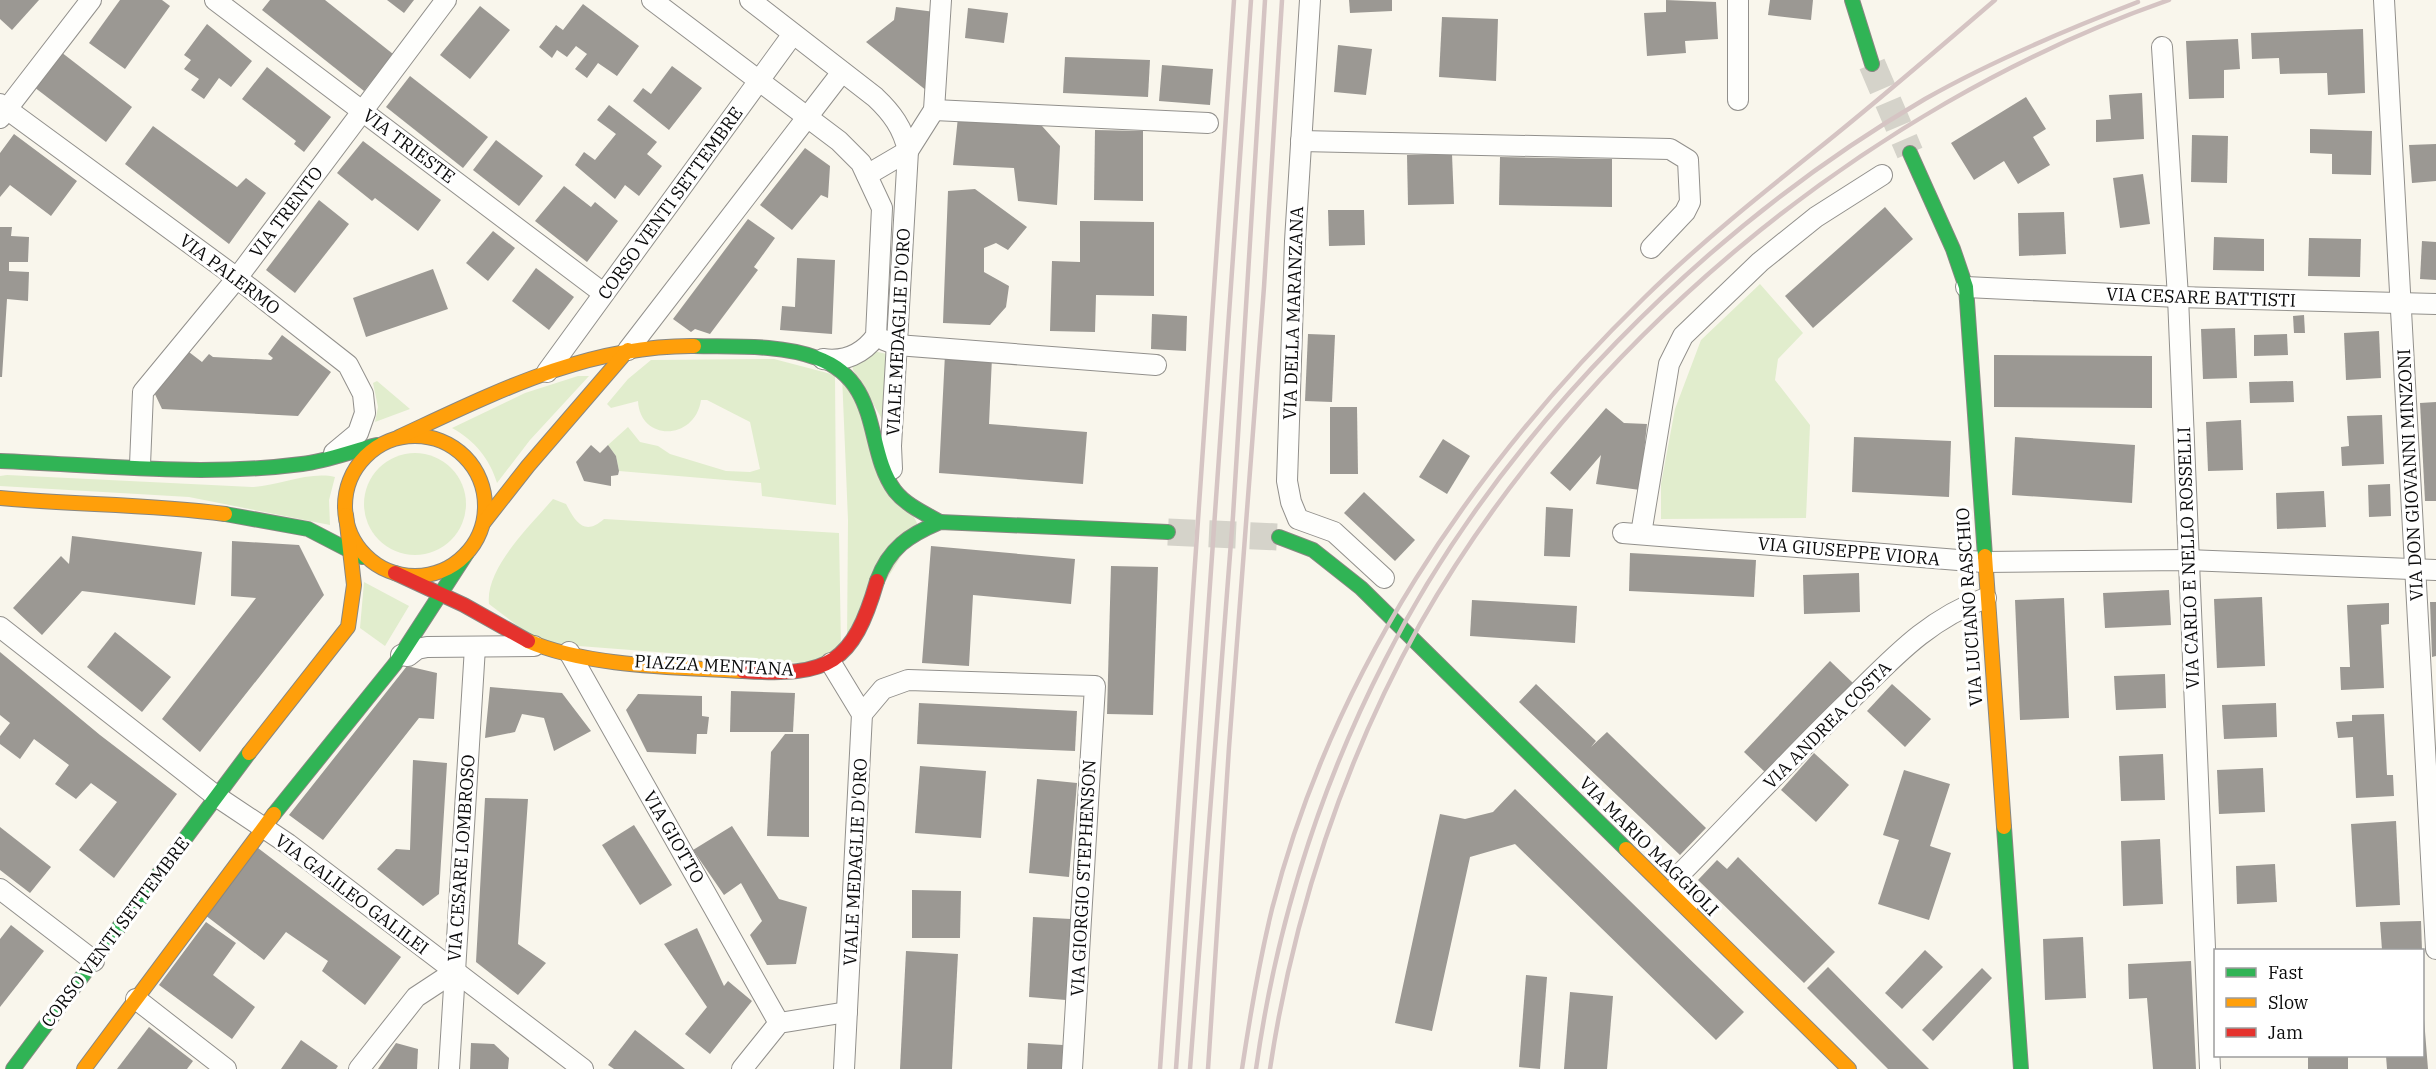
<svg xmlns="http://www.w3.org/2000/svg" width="2436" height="1069" viewBox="0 0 2436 1069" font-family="'IBM Plex Serif',serif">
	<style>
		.green { fill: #e1edcd }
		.building { fill: #9b9893 }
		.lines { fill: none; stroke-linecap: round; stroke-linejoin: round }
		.secondary-tunnel { stroke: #d5d3ca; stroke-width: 27; stroke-dasharray: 27 14; stroke-linecap: butt }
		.street-casing { stroke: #92908c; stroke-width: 22 }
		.fast-casing { stroke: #888782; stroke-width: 16 }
		.slow-casing { stroke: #888782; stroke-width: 16 }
		.jam-casing { stroke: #888782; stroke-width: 16 }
		.street { stroke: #fefefc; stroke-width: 20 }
		.fast { stroke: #30b455; stroke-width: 14 }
		.slow { stroke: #ff9f0a; stroke-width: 14 }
		.jam { stroke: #e5322d; stroke-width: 14 }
		.rail { stroke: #d5c4c3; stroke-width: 4.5 }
		.labels { text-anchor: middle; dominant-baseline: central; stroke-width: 6; stroke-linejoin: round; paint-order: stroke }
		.street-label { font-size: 18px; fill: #0a0a0a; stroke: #fff }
	</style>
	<rect width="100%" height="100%" fill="#f9f6ec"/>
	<g class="green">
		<polygon points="1760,284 1803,333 1778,359 1775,380 1810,425 1806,518 1661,519 1661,484 1675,409 1701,340"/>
		<polygon points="873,351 887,354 885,424 853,370 852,363"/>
		<path d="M 774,359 L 835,375 L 836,505 L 762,496 L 761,483 L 619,471 L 616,456 L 608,445 L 628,427 L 640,442 L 658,446 L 670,454 L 726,471 L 750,472 L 760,469 L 750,422 L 707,400 L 701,400 C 695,441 640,442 638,401 L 611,408 L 607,404 L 628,379 L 651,360 Z"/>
		<polygon points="842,375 919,527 847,644 848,520"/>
		<path d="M 578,376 L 589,376 L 530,440 L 497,483 C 490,459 474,440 452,428 L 525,393 Z"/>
		<polygon points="377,381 410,409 375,422 378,407 373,383"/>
		<circle cx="415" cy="504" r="51"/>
		<path d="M 7,475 L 252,487 C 278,486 309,471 335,477 L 329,500 L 330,525 L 189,497 L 0,486 L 0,476 Z"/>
		<path d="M 553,499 L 566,504 C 575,521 584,537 604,519 L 839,533 L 841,647 L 813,664 L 540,643 L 489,604 C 485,568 531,525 553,499 Z"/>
		<polygon points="364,582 409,606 385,646 360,628"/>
	</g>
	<g class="building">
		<polygon points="0,0 39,0 12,30 0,19"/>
		<polygon points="120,0 162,0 170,6 125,69 89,43"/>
		<polygon points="270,0 325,0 393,54 364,91 262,10"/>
		<polygon points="387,0 414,0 404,13"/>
		<polygon points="1349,0 1392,0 1392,11 1350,13"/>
		<polygon points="1666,0 1716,2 1718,39 1685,41 1686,53 1647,56 1644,13 1666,12"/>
		<polygon points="1770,0 1813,0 1811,20 1768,15"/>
		<polygon points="583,4 639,46 617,76 598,63 587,78 575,69 587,54 576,46 567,57 557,50 552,58 539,47 556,25 563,30"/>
		<polygon points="480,6 510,30 470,79 440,55"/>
		<polygon points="896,7 935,12 927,91 866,42 894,20"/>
		<polygon points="968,8 1008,13 1004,43 965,38"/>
		<polygon points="1442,17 1498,19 1496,81 1439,77"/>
		<polygon points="207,24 252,61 231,87 219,78 204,99 191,90 199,79 184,69 191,60 184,55"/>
		<polygon points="2363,29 2365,93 2328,95 2327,73 2280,74 2279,58 2252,59 2251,33"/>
		<polygon points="2238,39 2240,69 2224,70 2224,98 2189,99 2186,41"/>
		<polygon points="1338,45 1372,49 1366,95 1334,92"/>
		<polygon points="61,52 132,107 106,142 34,87"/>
		<polygon points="1065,57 1150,60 1148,97 1063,93"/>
		<polygon points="1162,65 1213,69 1210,105 1159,101"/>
		<polygon points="672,66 702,88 669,130 633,101 643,88 651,94"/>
		<polygon points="267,67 331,117 304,152 294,144 296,141 242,99"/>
		<polygon points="410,76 488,137 463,168 386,107"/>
		<polygon points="2142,93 2144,139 2096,142 2096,120 2111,119 2109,95"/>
		<polygon points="2026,97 2046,129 2033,137 2050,165 2018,184 2004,161 1974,180 1951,143"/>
		<polygon points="609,105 657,142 647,154 662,166 639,196 625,185 615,199 575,165 584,152 595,160 616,134 597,120"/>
		<polygon points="958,117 1042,126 1060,146 1057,205 1018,201 1014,168 953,165"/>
		<polygon points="153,126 237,187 246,178 266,193 229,244 125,164"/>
		<polygon points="2310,129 2372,131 2371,175 2332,174 2332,154 2310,153"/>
		<polygon points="1095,130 1143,131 1143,201 1094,200"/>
		<polygon points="14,134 77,181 51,216 10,185 0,197 0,153"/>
		<polygon points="2192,135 2228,136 2227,183 2191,182"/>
		<polygon points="496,140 543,176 519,206 473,170"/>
		<polygon points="363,141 441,200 418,231 375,198 372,201 337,173"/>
		<polygon points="2436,144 2436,181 2412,183 2409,145"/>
		<polygon points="805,148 830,166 828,198 821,195 792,230 760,205"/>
		<polygon points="1452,154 1454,204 1408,205 1407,155"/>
		<polygon points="1500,157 1612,159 1612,207 1499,205"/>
		<polygon points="2143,174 2150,224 2120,228 2113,178"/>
		<polygon points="564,186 591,207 595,202 618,221 587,262 535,221"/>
		<polygon points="975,189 1027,227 1008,250 996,243 984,248 984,272 1009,286 1006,307 990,325 943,323 948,191"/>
		<polygon points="319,200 349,224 295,293 266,270"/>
		<polygon points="1885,207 1913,239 1813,328 1785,296"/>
		<polygon points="1328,210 1364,210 1365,245 1329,246"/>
		<polygon points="2064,212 2066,254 2019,256 2018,213"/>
		<polygon points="748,219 775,238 754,267 758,270 710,334 695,329 691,332 673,319"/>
		<polygon points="1080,221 1154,222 1154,296 1096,295 1095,332 1050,331 1052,261 1080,262"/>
		<polygon points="0,227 12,227 11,236 29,237 28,262 9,262 9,271 29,272 28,301 7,299 2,377 0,377"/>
		<polygon points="493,231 515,248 488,281 466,263"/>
		<polygon points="2214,237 2264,239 2264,271 2213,270"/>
		<polygon points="2309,238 2361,239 2360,277 2308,276"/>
		<polygon points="2422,241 2436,242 2436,280 2420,279"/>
		<polygon points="797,258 835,260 832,334 780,330 782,306 795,307"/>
		<polygon points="536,268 574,297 549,330 512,301"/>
		<polygon points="433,269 448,309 366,337 353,298"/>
		<polygon points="1152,314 1187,316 1186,351 1151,349"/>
		<polygon points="2304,315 2305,333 2294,333 2293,316"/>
		<polygon points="2235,328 2237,378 2203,379 2201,329"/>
		<polygon points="2379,331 2381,378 2346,380 2344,333"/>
		<polygon points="1308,334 1335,335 1332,402 1305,401"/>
		<polygon points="2287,334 2288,355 2254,356 2254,335"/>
		<polygon points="282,335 331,372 298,416 162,409 153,390 185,349 202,362 209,354 213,357 271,360 273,358 268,354"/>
		<polygon points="945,354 992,357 989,424 1087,432 1083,484 939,473"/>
		<polygon points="1994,355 2152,356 2152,408 1994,407"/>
		<polygon points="2293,381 2294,402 2250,403 2249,382"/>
		<polygon points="2436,402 2436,501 2425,501 2420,403"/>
		<polygon points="1330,407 1357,407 1358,474 1330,474"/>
		<polygon points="1606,408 1624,423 1647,424 1640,490 1596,484 1601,455 1570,491 1550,473"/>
		<polygon points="2382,415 2384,464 2342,466 2341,447 2349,446 2347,416"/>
		<polygon points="2241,420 2243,470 2208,471 2206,422"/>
		<polygon points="1854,437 1951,441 1949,497 1852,492"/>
		<polygon points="2015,437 2135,445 2132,503 2012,495"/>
		<polygon points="1443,439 1470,456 1447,494 1419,477"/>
		<polygon points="591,445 600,453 608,445 616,456 619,471 618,475 611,476 611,486 584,481 576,462"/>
		<polygon points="2390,484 2391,516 2369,517 2368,485"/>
		<polygon points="2324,491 2326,527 2277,529 2276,493"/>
		<polygon points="1364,492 1415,540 1395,561 1344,513"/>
		<polygon points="1546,507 1573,509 1570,557 1544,556"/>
		<polygon points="72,536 202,552 195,605 82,591 42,635 13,608 61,556 69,564"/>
		<polygon points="232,541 299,545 324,595 200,752 162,719 256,598 231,596"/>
		<polygon points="931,546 1075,559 1071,604 973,595 969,666 922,663"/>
		<polygon points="1630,553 1756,560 1754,597 1629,591"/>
		<polygon points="1111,566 1158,567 1153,715 1107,714"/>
		<polygon points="1859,573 1860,612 1804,614 1803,575"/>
		<polygon points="2169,590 2171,625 2105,628 2103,593"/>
		<polygon points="2262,597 2265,666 2217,668 2214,599"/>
		<polygon points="2064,598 2069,718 2020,720 2015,600"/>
		<polygon points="1472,600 1577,606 1575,643 1470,636"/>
		<polygon points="2430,602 2436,602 2436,656 2432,657"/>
		<polygon points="2389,603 2389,624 2381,625 2384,688 2341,690 2340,667 2350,667 2347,605"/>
		<polygon points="115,632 171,677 142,712 87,667"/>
		<polygon points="0,652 100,735 177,794 114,878 79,850 117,802 91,783 76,799 55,784 69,765 34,739 20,759 0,744 0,736 10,723 0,715"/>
		<polygon points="1830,661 1854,684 1768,775 1744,752"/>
		<polygon points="407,666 437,673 434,719 419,718 323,840 289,815"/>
		<polygon points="2165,674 2166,708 2116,710 2114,676"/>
		<polygon points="1536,684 1596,741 1591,747 1607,732 1706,828 1680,855 1519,702"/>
		<polygon points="1892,684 1931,719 1905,747 1867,711"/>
		<polygon points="490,687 562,693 591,731 554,751 544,718 522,714 515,732 485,738"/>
		<polygon points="731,691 795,693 793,732 730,732"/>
		<polygon points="638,694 702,696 702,716 709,717 707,734 697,734 696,754 647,752 626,710"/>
		<polygon points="919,703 1077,711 1075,751 917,744"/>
		<polygon points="2276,703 2277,737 2224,739 2222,705"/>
		<polygon points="2384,714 2387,775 2393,775 2394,796 2356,798 2353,737 2338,738 2336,722 2352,721 2352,715"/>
		<polygon points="785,734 809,734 809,837 767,836 771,752"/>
		<polygon points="1814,753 1849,785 1816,822 1781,790"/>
		<polygon points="2163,754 2165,800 2121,801 2119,756"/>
		<polygon points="413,760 447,763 439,894 423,906 377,869 396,849 410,850"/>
		<polygon points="920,766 986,771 981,838 915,833"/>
		<polygon points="2263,768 2265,812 2219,814 2217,770"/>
		<polygon points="1904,770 1950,784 1930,846 1951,853 1929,920 1878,904 1899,840 1883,835"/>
		<polygon points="1037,779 1077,783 1069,877 1029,873"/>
		<polygon points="1515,789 1744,1012 1716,1040 1515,844 1470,857 1432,1031 1395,1023 1440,814 1465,819 1493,812"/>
		<polygon points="485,798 528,799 518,944 546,963 518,995 476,962"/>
		<polygon points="2396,821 2400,905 2356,907 2351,824"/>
		<polygon points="634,825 672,885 640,905 602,845"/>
		<polygon points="732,826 779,899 807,907 796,964 767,965 750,935 762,921 741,883 724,895 693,850"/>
		<polygon points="0,827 51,867 30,893 0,870"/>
		<polygon points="2160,839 2163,904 2123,906 2121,841"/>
		<polygon points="258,848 401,957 365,1005 322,971 328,961 286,932 264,960 205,915"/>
		<polygon points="1738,857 1835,952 1804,983 1698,880 1717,860 1727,869"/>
		<polygon points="2275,864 2277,902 2237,904 2236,866"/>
		<polygon points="912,890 961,891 960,938 912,938"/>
		<polygon points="1033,917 1071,919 1066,1000 1029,997"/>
		<polygon points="2421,921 2422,950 2382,950 2380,922"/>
		<polygon points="206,922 236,943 213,975 255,1007 232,1039 159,985"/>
		<polygon points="11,925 44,951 0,1007 0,939"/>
		<polygon points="697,928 724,986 728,981 752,1001 710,1054 685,1034 707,1007 664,944"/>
		<polygon points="2083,937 2086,998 2045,1000 2043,939"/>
		<polygon points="1925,950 1943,967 1902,1009 1885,993"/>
		<polygon points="906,951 958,954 952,1069 900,1069"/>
		<polygon points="2191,961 2196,1069 2153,1069 2147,998 2129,999 2128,964"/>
		<polygon points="1828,967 1912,1052 1929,1069 1888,1069 1807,988"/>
		<polygon points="1982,968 1992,978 1933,1041 1922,1030"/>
		<polygon points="1526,975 1547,977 1540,1069 1519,1067"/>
		<polygon points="1570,992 1613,996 1607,1069 1564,1069"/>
		<polygon points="2422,994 2428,1069 2387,1069 2386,1056 2422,1056"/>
		<polygon points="149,1027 193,1061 187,1069 117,1069"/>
		<polygon points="635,1030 685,1069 614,1069 608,1065"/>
		<polygon points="301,1040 338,1066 336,1069 281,1069"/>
		<polygon points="396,1043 418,1049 417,1069 378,1069"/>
		<polygon points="471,1043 494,1044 509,1058 508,1069 470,1069"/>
		<polygon points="1028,1043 1063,1045 1062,1069 1027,1069"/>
		<rect x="2308" y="1056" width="40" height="13"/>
	</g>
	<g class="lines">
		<g class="secondary-tunnel">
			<polyline points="1872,64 1910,153"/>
			<polyline points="1168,532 1279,537"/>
		</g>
		<g class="street-casing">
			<g id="street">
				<polyline points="215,0 603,293"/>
				<path d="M 652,0 L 839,141 L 861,163 L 882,208 L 876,336 C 863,354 844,362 823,359"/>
				<path d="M 750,0 L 875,97 C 892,113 903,128 908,151 L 891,446 L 892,469"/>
				<polyline points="1310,0 1295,241 1287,481 1291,502 1298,519 1334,532 1384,578"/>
				<polyline points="2384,0 2436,949"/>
				<polyline points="2162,47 2178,297 2210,1069"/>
				<polyline points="1738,100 1738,0"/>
				<polyline points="0,104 237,278 348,365 363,394 365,413 358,433 334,453"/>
				<polyline points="934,110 1208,123"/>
				<polyline points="0,118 91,0"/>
				<polyline points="1301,141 1670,149 1688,160 1690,202 1685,212 1651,248"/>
				<polyline points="867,175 908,151 934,110 941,0"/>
				<polyline points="1966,287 2178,297 2436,304"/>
				<polyline points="884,340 897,345 1156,365"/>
				<polyline points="628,350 842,72"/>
				<polyline points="547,372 793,34"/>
				<polyline points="140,465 143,392 237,278 446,0"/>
				<polyline points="1623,533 1983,562 2187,560 2436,570"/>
				<polyline points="1641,534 1669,364 1683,336 1760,262 1816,217 1882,175"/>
				<polyline points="0,627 216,796 288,844 583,1069"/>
				<polyline points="569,652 779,1023"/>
				<polyline points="401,655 408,656 417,649 427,647 534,646"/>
				<polyline points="831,663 862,714 844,1069"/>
				<polyline points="862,714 883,689 908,680 1095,686 1072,1069"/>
				<polyline points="0,889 94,961"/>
				<path d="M 1689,903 L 1678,884 L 1683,871 C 1736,817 1788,761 1842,708 C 1889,663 1923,621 1986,598"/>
				<polyline points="136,999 226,1069"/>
				<polyline points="359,1069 416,997 454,972"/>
				<polyline points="449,1069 475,647"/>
				<polyline points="742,1069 779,1023 847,1012"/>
			</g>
		</g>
		<g class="fast-casing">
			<g id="fast">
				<polyline points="1852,0 1872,64"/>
				<polyline points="1910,153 1953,249 1966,287 1985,556"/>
				<path d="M 694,346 C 733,347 780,344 817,358 C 883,382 864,449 895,491 C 906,505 924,513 940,522"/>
				<path d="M 0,461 C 100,465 202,477 302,464 C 327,461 352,451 377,445"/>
				<polyline points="225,514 308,529 362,557"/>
				<polyline points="1279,537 1313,550 1361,588 1626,849"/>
				<path d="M 877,581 C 889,548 909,535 940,522 L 1168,532"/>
				<polyline points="274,814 395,664 467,553"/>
				<polyline points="2004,827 2021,1069"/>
				<polyline points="13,1069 249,753"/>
			</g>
		</g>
		<g class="slow-casing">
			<g id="slow">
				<circle cx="415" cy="506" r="70"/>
				<path d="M 399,437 C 494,393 587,345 694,346"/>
				<path d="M 0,498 C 75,505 151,504 225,514"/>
				<polyline points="484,522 528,466 628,350"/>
				<polyline points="1985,556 2004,827"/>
				<path d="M 528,641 C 587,667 678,667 743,671"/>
				<polyline points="249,753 348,627 354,585 346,515"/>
				<polyline points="1626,849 1849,1069"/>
				<polyline points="84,1069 274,814"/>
			</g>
		</g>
		<g class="jam-casing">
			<g id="jam">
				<polyline points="395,573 464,605 528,641"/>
				<path d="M 743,671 C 829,677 853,664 877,581"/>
			</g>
		</g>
		<use href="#street" class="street"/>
		<use href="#fast" class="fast"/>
		<use href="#slow" class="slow"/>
		<use href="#jam" class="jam"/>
		<g class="rail">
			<polyline points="1160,1069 1234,0"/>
			<polyline points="1176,1069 1251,0"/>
			<polyline points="1190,1069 1233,516 1265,0"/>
			<polyline points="1208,1069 1229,747 1264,287 1282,0"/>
			<path d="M 1242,1069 C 1250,1016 1259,962 1272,909 C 1332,674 1472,466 1644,298 C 1699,244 1759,196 1819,148 C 1879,100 1937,50 1995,0"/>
			<path d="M 1256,1069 C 1276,927 1320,787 1385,660 C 1499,434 1708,226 1925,99 C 1990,62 2068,29 2138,2"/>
			<path d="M 1270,1069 C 1293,915 1344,760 1420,624 C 1579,344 1865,106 2169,0"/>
		</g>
	</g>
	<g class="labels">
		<g class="street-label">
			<text transform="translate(409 146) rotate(37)">VIA TRIESTE</text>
			<text transform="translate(670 203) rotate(-54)">CORSO VENTI SETTEMBRE</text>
			<text transform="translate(286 212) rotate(-53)">VIA TRENTO</text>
			<text transform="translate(230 274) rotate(37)">VIA PALERMO</text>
			<text transform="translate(2201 297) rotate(2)">VIA CESARE BATTISTI</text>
			<text transform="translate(1293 313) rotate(-88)">VIA DELLA MARANZANA</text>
			<text transform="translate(898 332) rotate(-87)">VIALE MEDAGLIE D'ORO</text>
			<text transform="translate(2410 475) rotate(-93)">VIA DON GIOVANNI MINZONI</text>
			<text transform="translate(1849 551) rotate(5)">VIA GIUSEPPE VIORA</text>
			<text transform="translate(2188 558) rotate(-92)">VIA CARLO E NELLO ROSSELLI</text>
			<text transform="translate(1969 607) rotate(-94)">VIA LUCIANO RASCHIO</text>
			<text transform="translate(714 665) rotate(3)">PIAZZA MENTANA</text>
			<text transform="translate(1827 725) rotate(-45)">VIA ANDREA COSTA</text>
			<text transform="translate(674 837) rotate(60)">VIA GIOTTO</text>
			<text transform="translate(1649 846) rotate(45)">VIA MARIO MAGGIOLI</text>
			<text transform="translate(461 858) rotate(-86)">VIA CESARE LOMBROSO</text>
			<text transform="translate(855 862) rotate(-87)">VIALE MEDAGLIE D'ORO</text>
			<text transform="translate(1083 878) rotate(-87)">VIA GIORGIO STEPHENSON</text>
			<text transform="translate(352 894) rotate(37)">VIA GALILEO GALILEI</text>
			<text transform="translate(115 932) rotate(-53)">CORSO VENTI SETTEMBRE</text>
		</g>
	</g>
	<rect x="2214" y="949" width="210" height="108" fill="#ffffff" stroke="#9d9d9d" stroke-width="1.5"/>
	<rect x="2226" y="968" width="30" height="9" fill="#30b455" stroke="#9d9d9d" stroke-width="1.5"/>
	<text x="2268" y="979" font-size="18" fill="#0a0a0a">Fast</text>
	<rect x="2226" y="998" width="30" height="9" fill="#ff9f0a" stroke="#9d9d9d" stroke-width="1.5"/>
	<text x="2268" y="1009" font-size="18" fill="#0a0a0a">Slow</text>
	<rect x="2226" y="1028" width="30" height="9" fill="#e5322d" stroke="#9d9d9d" stroke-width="1.5"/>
	<text x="2268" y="1039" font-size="18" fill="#0a0a0a">Jam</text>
</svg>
